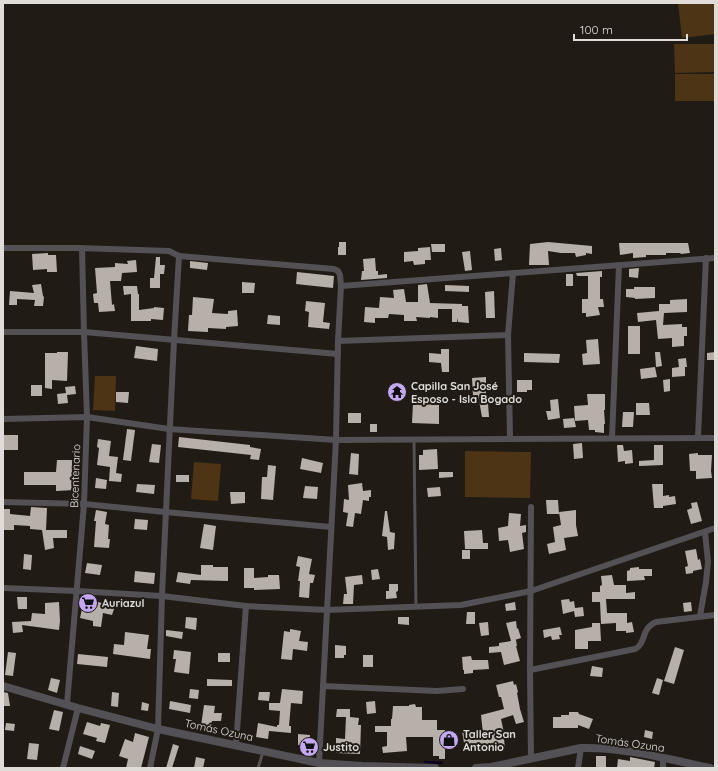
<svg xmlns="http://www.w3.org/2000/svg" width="718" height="771" viewBox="0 0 718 771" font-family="Quicksand,sans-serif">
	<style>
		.green { fill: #4d3414 }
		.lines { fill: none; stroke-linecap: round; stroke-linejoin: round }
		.stream { stroke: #0f0023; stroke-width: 2.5 }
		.building { fill: #b7b0a8 }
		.service { stroke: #535155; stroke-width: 3 }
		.minor { stroke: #535155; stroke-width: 6 }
		.tertiary { stroke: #535155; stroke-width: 8 }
		.labels { text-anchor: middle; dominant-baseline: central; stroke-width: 4; stroke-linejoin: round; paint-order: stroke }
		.poi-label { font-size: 11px; font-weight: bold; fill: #e0ddd9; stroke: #201b15; text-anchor: start }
		.street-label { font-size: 11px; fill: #e0ddd9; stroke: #201b15 }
	</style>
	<rect width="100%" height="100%" fill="#201b15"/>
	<g class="green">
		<polygon points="678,3 715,3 715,34 682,38"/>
		<polygon points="674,44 715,44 715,72 675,73"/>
		<rect x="675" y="74" width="40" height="27"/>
		<polygon points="95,376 116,376 115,411 93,410"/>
		<polygon points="465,451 531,452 530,498 465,497"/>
		<polygon points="194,462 221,464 218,501 191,499"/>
	</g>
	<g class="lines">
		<polyline class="stream" points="425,762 442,763"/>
	</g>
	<g class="building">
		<polygon points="339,242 346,242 346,255 338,255 338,247 339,247"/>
		<polygon points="548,242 592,246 592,254 586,253 586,255 576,257 575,253 561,253 548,251 549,265 529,265 530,244"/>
		<polygon points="619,243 688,243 690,253 681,254 680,253 666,253 666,255 646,255 646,257 633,258 633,253 620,255"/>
		<polygon points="431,244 445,244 445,252 432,252"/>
		<polygon points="430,247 431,260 425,260 425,264 414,265 413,261 404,262 404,252 418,251 418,248"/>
		<polygon points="501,248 502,260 495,261 494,249"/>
		<polygon points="470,251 472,270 465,271 462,252"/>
		<polygon points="48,253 48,255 56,255 57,272 47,272 47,269 33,270 32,254"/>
		<polygon points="156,257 160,257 160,265 165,265 164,274 160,274 160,288 150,288 150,278 154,278"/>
		<polygon points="375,258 376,271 378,271 378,275 387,274 387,278 361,280 362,271 364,271 363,259"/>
		<polygon points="136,260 137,272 122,273 121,281 110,281 112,305 114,304 115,311 99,312 98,303 94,303 93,294 97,293 95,268 115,267 115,263 128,264 127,261"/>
		<polygon points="190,261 208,263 207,270 190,268"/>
		<polygon points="639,268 638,278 629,277 629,269"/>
		<polygon points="602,271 602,277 600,277 600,299 603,299 604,307 598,307 600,315 586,317 586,313 582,313 582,299 588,299 588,276 577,276 576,273"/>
		<polygon points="297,272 334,276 333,288 296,284"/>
		<rect x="566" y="274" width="7" height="12"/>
		<polygon points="242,282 255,283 254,293 242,293"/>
		<polygon points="41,284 43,296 44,297 43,306 34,306 35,300 17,299 17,305 9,305 10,291 34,293 32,285"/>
		<polygon points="427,284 430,303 462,304 462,306 468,306 469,323 458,322 458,318 457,322 452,322 452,309 438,309 438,318 430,317 430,318 416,317 417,321 404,321 404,315 389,314 388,318 375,318 375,323 364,322 365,307 379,308 380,297 394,298 393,290 404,289 406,302 418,302 418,285"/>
		<polygon points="445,285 469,286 469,292 445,291"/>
		<polygon points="123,286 137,286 138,294 139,294 139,310 154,308 154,307 164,308 163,320 151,319 151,321 131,321 131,294 124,295"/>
		<polygon points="634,287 655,287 655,298 635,299 635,298 626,297 626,289 634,289"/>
		<polygon points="494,291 495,318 486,318 485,292"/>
		<polygon points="193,297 214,299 212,313 228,314 228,311 237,310 238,326 226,327 226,329 208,328 208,332 188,331 189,315 192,315"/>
		<polygon points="687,299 687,312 664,313 663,325 682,324 682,327 687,327 687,336 684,336 684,346 672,347 672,338 658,339 656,320 638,322 637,313 659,311 659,304 670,304 670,300"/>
		<polygon points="306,301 325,303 323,322 330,323 329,329 308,327 309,312 305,311"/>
		<polygon points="268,315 280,316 280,325 267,324"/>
		<rect x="628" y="326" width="12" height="28"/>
		<polygon points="598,339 600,364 583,365 582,354 587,353 586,340"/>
		<polygon points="136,346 158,349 157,361 134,358"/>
		<polygon points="441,349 449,349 449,372 442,372 441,363 429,362 429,353 441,354"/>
		<polygon points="57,352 68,352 67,381 52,380 52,389 45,388 45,353 57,353"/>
		<polygon points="655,352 660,352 662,366 656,367"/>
		<polygon points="715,352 715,360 707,360 707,353"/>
		<polygon points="524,353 560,354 559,363 524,362"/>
		<polygon points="686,358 687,367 685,367 685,376 672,377 672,368 679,367 678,359"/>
		<polygon points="655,367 657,377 641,379 640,369"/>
		<polygon points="486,377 486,395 487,395 488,403 489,417 482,417 478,395 473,396 472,378"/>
		<polygon points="670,379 670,391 664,392 663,380"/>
		<polygon points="517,380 532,380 532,390 527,390 527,392 517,392"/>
		<rect x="31" y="385" width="11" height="11"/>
		<polygon points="75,386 76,394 67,395 68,403 58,404 57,394 66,393 65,387"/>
		<polygon points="116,392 129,392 128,403 116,402"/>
		<polygon points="587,394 605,394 605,410 604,410 605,424 604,424 604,433 595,432 595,430 589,430 588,420 575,421 574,406 588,405"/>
		<polygon points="558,399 560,418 548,420 546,411 551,411 550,400"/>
		<polygon points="413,403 421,403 421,404 439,405 439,424 412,423"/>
		<polygon points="636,403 649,403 650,415 636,415"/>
		<polygon points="623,412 634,412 633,427 622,427"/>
		<rect x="348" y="413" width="13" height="10"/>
		<polygon points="574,418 576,427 564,428 563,419"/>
		<rect x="370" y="424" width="7" height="8"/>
		<polygon points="127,429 135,430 131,461 123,460"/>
		<rect x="3" y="435" width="15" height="15"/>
		<polygon points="179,437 250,445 250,447 261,449 259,460 250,459 251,455 178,447"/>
		<polygon points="98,439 111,441 109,456 118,457 116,473 122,474 121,482 109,481 110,467 97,465 99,448 97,447"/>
		<polygon points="582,443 583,458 574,459 573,444"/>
		<polygon points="152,444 161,445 159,463 149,462"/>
		<polygon points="617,445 623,445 624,451 632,450 633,463 625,464 625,461 618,462"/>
		<polygon points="654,445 663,445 663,465 639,466 639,461 654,460"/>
		<polygon points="437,449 438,469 419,470 419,455 423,455 423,450"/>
		<polygon points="351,453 359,454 358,475 349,474"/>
		<polygon points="698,453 698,455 712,455 711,471 712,478 696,479 696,471 690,471 689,454"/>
		<polygon points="302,458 323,463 321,473 300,469"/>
		<polygon points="57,460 72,460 72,475 74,475 74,490 56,491 56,485 24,485 24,472 56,472"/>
		<polygon points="268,465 276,466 273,500 261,499 262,477 267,477"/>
		<polygon points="439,472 453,472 453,477 439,478"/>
		<rect x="176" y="475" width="13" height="7"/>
		<polygon points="96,478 107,480 106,489 95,488"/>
		<polygon points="362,483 363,491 371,490 371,497 369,497 369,501 363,500 361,514 355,513 353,527 346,526 348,513 343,512 344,499 349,500 348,485"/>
		<polygon points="137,484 155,485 154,494 136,492"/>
		<polygon points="652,484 663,484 663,496 669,495 669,497 675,496 676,504 663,506 663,508 654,508"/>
		<polygon points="305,486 318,487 317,499 303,498"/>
		<polygon points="440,487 441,496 428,497 427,488"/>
		<polygon points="230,492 245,492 245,503 231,504"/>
		<polygon points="546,500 558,500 559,514 547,514"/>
		<polygon points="697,502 702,521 691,524 687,510 692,508 691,503"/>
		<polygon points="31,507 47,508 46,530 67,530 67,538 53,538 54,548 45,550 42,530 30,529 30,526 14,525 14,530 3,530 3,509 10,509 10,514 30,516"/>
		<polygon points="96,510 107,512 105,524 109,525 108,539 110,539 109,548 94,547 96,521 94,521"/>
		<polygon points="576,510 576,525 578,536 564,538 566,550 549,554 547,544 555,542 553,527 561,525 559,512"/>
		<polygon points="385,511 387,511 390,532 395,533 394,549 388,550 387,537 382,536"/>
		<polygon points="509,513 521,514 520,526 526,525 526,532 522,533 524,549 510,552 508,540 499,541 498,528 508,526"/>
		<polygon points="135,519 148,520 147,530 134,529"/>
		<polygon points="204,524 216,526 213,550 200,548"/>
		<polygon points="482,530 483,543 488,543 488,549 465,549 464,531"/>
		<polygon points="696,549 698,560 700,559 702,569 693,571 693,573 686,574 685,567 688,566 685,551"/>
		<rect x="462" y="550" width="8" height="9"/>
		<polygon points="24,554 32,555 31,570 23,569"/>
		<polygon points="298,556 312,559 309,574 315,575 313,583 310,583 309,598 299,597 300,581 298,581 300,567 296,566"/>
		<polygon points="87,563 102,565 100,575 85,573"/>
		<polygon points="201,565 213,565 213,567 228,567 228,581 191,580 190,584 176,582 178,572 201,575"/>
		<polygon points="639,567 639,569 652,569 652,576 644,576 645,580 627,581 627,571 630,570 630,568"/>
		<polygon points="244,568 254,568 254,578 268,577 268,575 279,575 280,589 254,590 254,588 244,588"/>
		<polygon points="378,569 380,579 372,580 371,570"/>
		<polygon points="135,571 155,573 154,584 134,582"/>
		<polygon points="362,575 363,584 354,585 353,604 343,604 344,594 347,594 345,577"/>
		<polygon points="612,575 614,585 626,585 626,593 635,592 635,599 606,599 607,613 627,613 627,623 632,622 634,632 626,633 626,631 616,631 616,623 601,624 600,602 592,602 592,592 600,592 600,586 602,585 601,576"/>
		<polygon points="389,584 398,584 398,591 396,592 397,598 386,599 386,591 389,591"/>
		<polygon points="17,597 27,597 27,609 18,609"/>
		<polygon points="569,599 570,602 574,601 575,608 583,607 584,616 575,617 574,611 563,614 561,600"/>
		<polygon points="59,602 60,621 59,630 22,625 23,632 13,633 12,622 31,621 32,613 45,614 45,603"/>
		<polygon points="98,602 115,606 112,615 103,613 101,627 93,626 93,621 80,618 83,604 97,607"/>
		<polygon points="515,602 516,610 506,611 505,604"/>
		<polygon points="691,602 692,611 684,612 683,603"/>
		<polygon points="467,612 475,612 475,624 466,624"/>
		<polygon points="186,617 197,618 196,630 185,628"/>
		<polygon points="398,617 409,617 409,625 398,624"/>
		<polygon points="516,621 517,629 518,628 521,638 515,640 516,640 517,646 516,646 520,661 504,665 501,652 489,653 489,647 499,646 499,643 511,641 506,623"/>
		<polygon points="488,622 489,635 481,636 479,623"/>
		<polygon points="592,623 600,623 601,641 588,641 588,649 575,649 575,630 592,627"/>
		<polygon points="560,627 562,635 559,635 560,639 552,640 551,636 544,638 543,630"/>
		<polygon points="290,629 301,631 299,641 308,642 307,651 293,649 292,660 281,659 284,631 290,632"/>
		<polygon points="166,630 183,632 182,639 166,636"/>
		<polygon points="125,632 149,635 147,649 151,649 150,659 113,654 114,644 124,645"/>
		<polygon points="335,645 346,646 346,655 344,655 344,658 335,658"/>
		<polygon points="675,647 684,650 674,684 664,681"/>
		<polygon points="174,650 191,652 189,674 174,672 176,659 173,659"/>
		<polygon points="8,652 16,653 13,676 5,675"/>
		<rect x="218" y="653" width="12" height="9"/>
		<polygon points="78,654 108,657 107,667 77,664"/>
		<rect x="363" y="655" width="10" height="12"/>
		<polygon points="471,656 472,660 488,660 489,669 473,670 473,673 464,674 464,670 463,670 462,657"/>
		<polygon points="592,666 603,668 602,677 590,676"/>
		<polygon points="51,678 60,680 57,693 48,690"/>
		<polygon points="657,678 663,680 659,695 652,693"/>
		<polygon points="207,679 232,680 232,686 207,686"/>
		<polygon points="513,681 514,685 516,684 518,692 517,693 520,709 524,722 516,724 513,715 501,719 505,738 504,739 505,749 478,750 478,747 465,749 462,731 470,729 471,735 483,734 481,715 504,709 501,697 499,697 496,685"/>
		<polygon points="190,689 199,690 198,699 189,698"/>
		<polygon points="282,689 303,691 302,704 291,703 289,726 291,726 291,733 269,731 268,739 256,737 258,723 277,727 277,725 279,725 280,711 269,710 269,703 280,703"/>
		<polygon points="3,692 8,693 10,706 3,706"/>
		<polygon points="112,692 119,693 118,707 111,706"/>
		<polygon points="259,692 270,692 269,701 258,700"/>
		<polygon points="170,701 191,705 190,713 169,709"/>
		<polygon points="375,701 376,713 367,714 366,702"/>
		<polygon points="142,702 149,704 148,711 141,710"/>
		<polygon points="415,704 416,707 422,707 422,720 437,720 437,730 445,730 445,759 439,759 439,756 433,756 433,737 406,737 407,751 383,753 382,747 387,746 387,732 375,732 375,726 391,726 391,719 392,719 393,706 409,706 409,705"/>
		<polygon points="204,705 215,706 214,713 222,713 221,721 212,721 211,728 201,726"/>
		<polygon points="337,709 350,709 350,717 359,718 358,725 361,725 360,754 336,753 336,738 345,739 346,717 336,717"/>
		<polygon points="54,710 63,712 59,731 49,729"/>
		<polygon points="569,712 578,712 579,714 593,719 589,729 578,725 578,728 553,728 553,717 561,717 561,715 569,715"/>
		<polygon points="87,722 100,726 101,723 110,725 105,743 96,741 97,738 83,734"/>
		<polygon points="6,723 15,724 14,731 5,730"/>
		<polygon points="645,730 653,732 652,739 644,737"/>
		<polygon points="135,733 149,737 141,768 126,768 128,759 119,756 125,739 133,742"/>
		<polygon points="298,734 310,735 309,746 298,745"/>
		<polygon points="29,743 39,744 37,760 27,759"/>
		<polygon points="173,744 179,746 172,768 166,768"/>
		<polygon points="80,746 95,751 92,759 78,754"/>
		<rect x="596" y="756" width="10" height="12"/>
		<polygon points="196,757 205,759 203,768 194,768"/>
		<polygon points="630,757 655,762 654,768 617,768 618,759 630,761"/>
	</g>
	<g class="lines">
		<g class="service">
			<polyline points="414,440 416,607"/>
			<polyline points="258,768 263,752"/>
		</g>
		<g class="minor">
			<polyline points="3,248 79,248 169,251 179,256 334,269 338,271 340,275 341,286 338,341 336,440 319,763"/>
			<polyline points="341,286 715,258"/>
			<polyline points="3,332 84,332 338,354"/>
			<polyline points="338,341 508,335"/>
			<polyline points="3,419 87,417 169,429 336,440 715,438"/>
			<polyline points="698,437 706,258"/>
			<polyline points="510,438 508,335 513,273"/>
			<polyline points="612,438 619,265"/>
			<polyline points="3,502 84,504 165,512 331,527"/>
			<polyline points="531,507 530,670 531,759"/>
			<polyline points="3,588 77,591 162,596 246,606 327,610 461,605 531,591 715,528"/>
			<polyline points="700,616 706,582 708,562 705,532"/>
			<path d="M 530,670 L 635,649 C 647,643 640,629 656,622 L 715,615"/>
			<polyline points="323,686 437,691 463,689"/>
			<polyline points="67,704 84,504 87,417 84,332 82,248"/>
			<polyline points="236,745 246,606"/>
			<polyline points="663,758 663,768"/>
			<polyline points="63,768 78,708"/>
			<polyline points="150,768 158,729 162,596 174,340 179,256"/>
			<polyline points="578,768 581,748"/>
		</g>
		<g class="tertiary">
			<polyline points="3,686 78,708 158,729 319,763 362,766 435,768"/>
			<path d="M 476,768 L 491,767 L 581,748 C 624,747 668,759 710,768"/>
		</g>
	</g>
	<defs>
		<g id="temple-disc" transform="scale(1)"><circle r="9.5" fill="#c4a7f1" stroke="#201b15"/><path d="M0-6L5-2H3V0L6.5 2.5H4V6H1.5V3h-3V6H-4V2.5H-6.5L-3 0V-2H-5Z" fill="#111"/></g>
		<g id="supermarket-disc" transform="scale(1)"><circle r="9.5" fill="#c4a7f1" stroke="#201b15"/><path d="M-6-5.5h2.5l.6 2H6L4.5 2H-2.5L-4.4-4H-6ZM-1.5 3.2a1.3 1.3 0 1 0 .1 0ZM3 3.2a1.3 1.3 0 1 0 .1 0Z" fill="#111"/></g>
		<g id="shop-disc" transform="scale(1)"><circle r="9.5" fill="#c4a7f1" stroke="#201b15"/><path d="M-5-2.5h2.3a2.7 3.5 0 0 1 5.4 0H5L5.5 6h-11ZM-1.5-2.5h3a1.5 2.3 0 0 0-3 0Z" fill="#111"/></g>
	</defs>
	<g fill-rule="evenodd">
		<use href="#temple-disc" x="397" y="392"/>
		<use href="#supermarket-disc" x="88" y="603"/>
		<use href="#shop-disc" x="449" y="740"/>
		<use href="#supermarket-disc" x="309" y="747"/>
	</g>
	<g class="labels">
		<g class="poi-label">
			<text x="411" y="386">Capilla San José<tspan x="411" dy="13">Esposo - Isla Bogado</tspan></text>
			<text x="102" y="603">Auriazul</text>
			<text x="463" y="734">Taller San<tspan x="463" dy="13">Antonio</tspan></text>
			<text x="323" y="747">Justito</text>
		</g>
		<g class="street-label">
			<text transform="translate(75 476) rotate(-88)">Bicentenario</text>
			<text transform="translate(219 730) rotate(12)">Tomás Ozuna</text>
			<text transform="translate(630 743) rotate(8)">Tomás Ozuna</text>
		</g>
	</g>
	<rect width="718" height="771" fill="none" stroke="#e0ddd9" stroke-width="8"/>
	<path d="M574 34v6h113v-6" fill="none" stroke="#e0ddd9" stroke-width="2"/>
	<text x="580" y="34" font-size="12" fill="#e0ddd9" stroke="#201b15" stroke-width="3" paint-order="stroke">100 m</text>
</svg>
